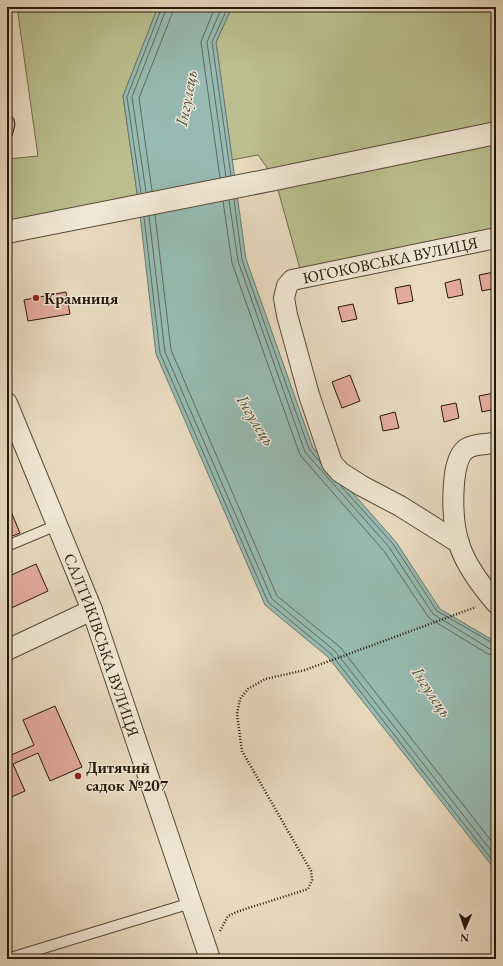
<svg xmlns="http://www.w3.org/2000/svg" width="503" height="966" viewBox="0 0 503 966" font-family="'EB Garamond',serif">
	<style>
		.green { fill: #bbbe8f; stroke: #706b4c }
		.water { fill: #97bbb2; stroke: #697a6f }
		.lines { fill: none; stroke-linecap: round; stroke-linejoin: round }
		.shore { stroke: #5e6a5e; stroke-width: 1 }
		.building { fill: #e4ab9c; stroke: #25180a }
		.service-casing { stroke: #564837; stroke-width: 12 }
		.minor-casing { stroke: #564837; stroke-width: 22 }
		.tertiary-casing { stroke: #564837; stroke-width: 24 }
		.path { stroke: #25180a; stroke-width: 2.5; stroke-dasharray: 1 2; stroke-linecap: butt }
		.service { stroke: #f1e7d5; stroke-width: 10 }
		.minor { stroke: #f1e7d5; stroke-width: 20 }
		.tertiary { stroke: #f1e7d5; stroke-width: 22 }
		.poi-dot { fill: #8f2418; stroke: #f1e7d5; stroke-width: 1.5 }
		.labels { text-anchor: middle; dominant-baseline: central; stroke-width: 3; stroke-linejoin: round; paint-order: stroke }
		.street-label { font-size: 16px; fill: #25180a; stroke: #f1e7d5 }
		.poi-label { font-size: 16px; font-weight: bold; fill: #25180a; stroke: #f1e7d5; text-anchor: start }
		.water-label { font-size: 17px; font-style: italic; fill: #4d5145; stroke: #f1e7d5 }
	</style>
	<rect width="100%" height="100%" fill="#e9dabf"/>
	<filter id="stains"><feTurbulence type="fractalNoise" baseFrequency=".005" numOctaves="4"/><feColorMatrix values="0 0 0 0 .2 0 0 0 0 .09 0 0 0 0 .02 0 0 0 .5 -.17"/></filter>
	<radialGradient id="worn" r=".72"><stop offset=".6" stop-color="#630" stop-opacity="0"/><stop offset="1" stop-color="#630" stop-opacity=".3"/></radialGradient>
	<g class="green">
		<polygon points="17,7 158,7 123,96 139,206 7,226 7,159 38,156"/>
		<polygon points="232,7 496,7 496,237 302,276 275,179 258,155 232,160 216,42"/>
	</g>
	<polygon class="water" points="158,7 232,7 216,42 246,259 313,448 396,542 440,609 496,642 496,871 328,657 265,605 156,354 139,206 123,96"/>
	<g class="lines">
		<g class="shore">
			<polyline points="215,7 201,42 220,178"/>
			<polyline points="222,7 207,42 226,177"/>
			<polyline points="228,7 212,42 231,176"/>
			<polyline points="152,191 139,98 172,14 173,7"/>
			<polyline points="146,192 132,97 167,7"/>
			<polyline points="141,193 127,97 162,7"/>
			<polyline points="234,199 242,260 309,449 320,462"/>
			<polyline points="229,200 238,261 305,452 389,547 433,614 490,649 496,650"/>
			<polyline points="223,201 232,263 300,455 384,551 429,618 488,654 496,656"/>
			<polyline points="155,215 171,350 277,596 340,647 496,847"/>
			<polyline points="149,216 165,352 272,599 335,651 496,857"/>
			<polyline points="144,217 160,353 268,602 331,654 496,865"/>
			<polyline points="341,486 393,544 437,611 496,645"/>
		</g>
	</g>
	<g class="building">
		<polygon points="7,111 14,119 15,125 12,136 7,140"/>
		<polygon points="494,272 496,288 482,291 479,275"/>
		<polygon points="460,279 463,295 448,298 445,283"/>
		<polygon points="410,285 413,301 398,304 395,288"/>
		<polygon points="66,292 70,314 28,321 24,300"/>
		<polygon points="353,304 357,319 342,322 338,307"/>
		<polygon points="350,375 360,401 342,408 332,382"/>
		<polygon points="494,393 496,409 482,412 479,396"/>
		<polygon points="456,403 459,418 444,422 441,406"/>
		<polygon points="395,412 399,428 383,431 380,416"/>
		<polygon points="7,502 20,533 7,538"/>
		<polygon points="36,564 48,591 7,610 7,577"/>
		<polygon points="55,706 82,767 50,781 38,753 13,764 25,791 7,799 7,753 9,756 34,745 23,720"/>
	</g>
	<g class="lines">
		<g class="service-casing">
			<g id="service">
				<polyline points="7,546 57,525"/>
				<polyline points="7,959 191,903"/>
			</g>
		</g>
		<g class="minor-casing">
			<g id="minor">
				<path id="s1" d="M 7,403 L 92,610 L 210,959"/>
				<path d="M 496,443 C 488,444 473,444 466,449 C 457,456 455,472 454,483 C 450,537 461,562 496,603"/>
				<path id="s2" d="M 459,543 L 400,506 L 362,486 L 340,472 L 332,463 L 309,395 L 287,315 L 284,298 L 287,286 L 292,280 L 496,238"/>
				<polyline points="7,650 92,610"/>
			</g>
		</g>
		<g class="tertiary-casing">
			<polyline id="tertiary" points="7,232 275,179 496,133"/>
		</g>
		<polyline class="path" points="220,931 228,916 239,911 308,889 312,880 311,871 242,751 237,714 240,699 248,689 265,679 305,670 476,607"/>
		<use href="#service" class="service"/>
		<use href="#minor" class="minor"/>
		<use href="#tertiary" class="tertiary"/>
	</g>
	<g class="poi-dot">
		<circle cx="36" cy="298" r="4"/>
		<circle cx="78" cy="776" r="4"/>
	</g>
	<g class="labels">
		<g class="street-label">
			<text stroke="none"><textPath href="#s2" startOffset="443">ЮГОКОВСЬКА ВУЛИЦЯ</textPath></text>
			<text stroke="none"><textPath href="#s1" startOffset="260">САЛТИКІВСЬКА ВУЛИЦЯ</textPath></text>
		</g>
		<g class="poi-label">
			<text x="44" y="298">Крамниця</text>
			<text x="86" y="767">Дитячий<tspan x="86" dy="18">садок №207</tspan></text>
		</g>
		<g class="water-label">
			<text transform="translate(186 98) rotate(-79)">Інгулець</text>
			<text transform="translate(256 420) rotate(58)">Інгулець</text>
			<text transform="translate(432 692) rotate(56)">Інгулець</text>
		</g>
	</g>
	<rect width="503" height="966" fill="none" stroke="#e9dabf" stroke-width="24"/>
	<rect x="8" y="8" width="487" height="950" fill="none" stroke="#25180a" stroke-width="2"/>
	<rect x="12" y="12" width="479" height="942" fill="none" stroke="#25180a"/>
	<g transform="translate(465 928) rotate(182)" stroke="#f1e7d5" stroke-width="3" paint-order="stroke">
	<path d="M0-3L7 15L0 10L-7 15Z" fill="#25180a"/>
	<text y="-6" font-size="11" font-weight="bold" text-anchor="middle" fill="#25180a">N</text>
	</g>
	<rect width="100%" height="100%" filter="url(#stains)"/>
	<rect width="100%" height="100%" fill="url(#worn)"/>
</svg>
